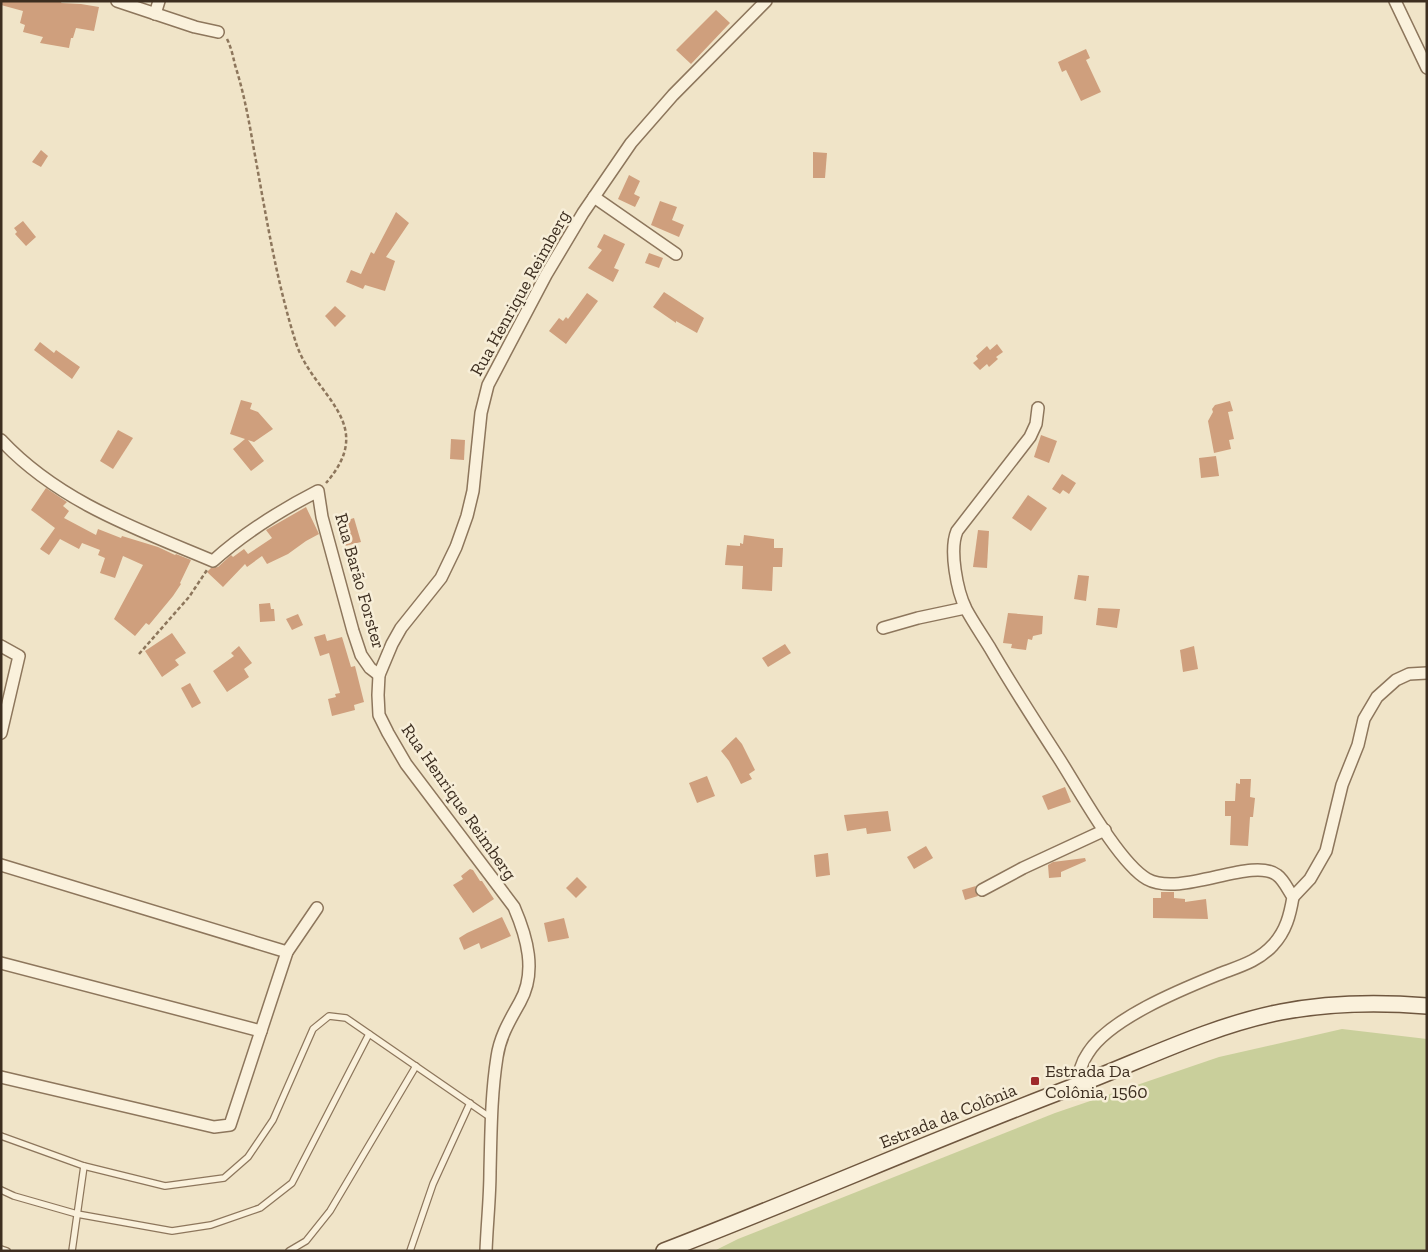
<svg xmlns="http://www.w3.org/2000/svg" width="1428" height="1252" viewBox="0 0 1428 1252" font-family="'Zilla Slab',serif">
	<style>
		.green { fill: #c9cf9b }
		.building { fill: #cf9f7d }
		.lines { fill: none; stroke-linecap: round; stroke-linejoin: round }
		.service-casing { stroke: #8d765c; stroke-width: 8 }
		.minor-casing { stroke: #8d765c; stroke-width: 14 }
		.secondary-casing { stroke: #6f573f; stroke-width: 18 }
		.path { stroke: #8d765c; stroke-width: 2.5; stroke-dasharray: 4 2.5; stroke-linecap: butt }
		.service { stroke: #faf1dc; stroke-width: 5.5 }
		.minor { stroke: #faf1dc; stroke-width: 11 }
		.secondary { stroke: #faf1dc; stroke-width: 15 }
		.poi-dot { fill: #9e2a2b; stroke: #f7eed8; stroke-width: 2 }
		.labels { text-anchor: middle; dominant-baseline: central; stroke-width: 5; stroke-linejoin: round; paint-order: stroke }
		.street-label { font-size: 18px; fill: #3d2e20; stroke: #f7eed8 }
		.poi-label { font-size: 18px; fill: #3d2e20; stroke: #f7eed8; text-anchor: start }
	</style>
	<rect width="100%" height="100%" fill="#f0e4c8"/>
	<polygon class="green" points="1342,1029 1427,1039 1427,1251 714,1251 738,1239 1055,1113 1219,1057"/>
	<g class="building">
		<polygon points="1,1 62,1 61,3 81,4 99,7 94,31 76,28 73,38 71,38 69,48 40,43 43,37 23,32 25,25 20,23 23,11 1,5"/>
		<polygon points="716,10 730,23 691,64 676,50"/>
		<polygon points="1086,49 1090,58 1086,60 1101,92 1081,101 1066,70 1062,72 1058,62"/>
		<polygon points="41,150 48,156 41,167 32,162"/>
		<polygon points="813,152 827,153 825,178 813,178"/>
		<polygon points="629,175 640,181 634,194 640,197 635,207 618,199"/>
		<polygon points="660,201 677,207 672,220 684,225 679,237 651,225"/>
		<polygon points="396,212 409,223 386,257 395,261 385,291 365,285 363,289 346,282 351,270 361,274 371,252 374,254"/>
		<polygon points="23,221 36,237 26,246 15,234 17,232 14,228"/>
		<polygon points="604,234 625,244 614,268 619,270 613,282 588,268 602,250 597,247"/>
		<polygon points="649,253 663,258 659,268 645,263"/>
		<polygon points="664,292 704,318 697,333 676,321 676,323 653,307"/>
		<polygon points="587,293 598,301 566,344 549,331 559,318 563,321 566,317 568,319"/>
		<polygon points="335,306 346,316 335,327 325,316"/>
		<polygon points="40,342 54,353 56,350 80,367 72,379 34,350"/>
		<polygon points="997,344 1003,352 996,357 998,359 989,367 987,364 980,370 973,363 978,359 976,356 987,346 990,350"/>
		<polygon points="241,400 252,403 250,409 258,412 273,429 254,442 248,440 264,461 251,471 233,449 245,439 230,434"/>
		<polygon points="1230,401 1233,411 1228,412 1234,439 1229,440 1231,449 1214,453 1208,421 1213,412 1212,409 1215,405"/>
		<polygon points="118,430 133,438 113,469 100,461"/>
		<polygon points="1041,435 1057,441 1049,463 1034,457"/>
		<polygon points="451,439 465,440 464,460 450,459"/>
		<polygon points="1216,456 1219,476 1201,478 1199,458"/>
		<polygon points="1062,474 1076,483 1069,494 1063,490 1060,494 1052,489"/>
		<polygon points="46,488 67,502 63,506 69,511 64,518 96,535 98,529 121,538 122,536 158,547 175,555 176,554 191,560 180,583 181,584 173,596 149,625 146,623 135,636 114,619 143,565 123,556 115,578 100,573 105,558 98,555 100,550 82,543 79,549 60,539 49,555 40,549 55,528 31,510"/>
		<polygon points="1028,495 1047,508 1031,531 1012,518"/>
		<polygon points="306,507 319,534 306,541 288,554 267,564 262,556 247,567 245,564 223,587 207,572 211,568 218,567 231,555 233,557 244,549 248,554 272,538 266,530"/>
		<polygon points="354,518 361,542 345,546 338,523"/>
		<polygon points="978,530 989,531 987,568 973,567"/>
		<polygon points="744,535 774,539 774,548 783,548 782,567 773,567 772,591 742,589 743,566 725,565 727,545 740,546 740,543 743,544"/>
		<polygon points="1078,575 1089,576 1086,601 1074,599"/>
		<polygon points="270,603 271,609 274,609 275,621 260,622 259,604"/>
		<polygon points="1098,608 1120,609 1117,628 1096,625"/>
		<polygon points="1008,613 1043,616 1042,634 1033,636 1032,640 1028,639 1026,650 1011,648 1012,644 1003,643"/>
		<polygon points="298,614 303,625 292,630 286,619"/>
		<polygon points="172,633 186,653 175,660 179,665 162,677 145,651"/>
		<polygon points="325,634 327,641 342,637 351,667 355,666 364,702 354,705 355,710 332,716 328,699 336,697 335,694 340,693 329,653 320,656 314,637"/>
		<polygon points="785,644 791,653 768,667 762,658"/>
		<polygon points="239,646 252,663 244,669 249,677 227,692 213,671 234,656 231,653"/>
		<polygon points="1194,646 1198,669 1183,672 1180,650"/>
		<polygon points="190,683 201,703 192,708 181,688"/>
		<polygon points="736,737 742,744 755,770 749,774 752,779 741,784 729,761 721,751"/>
		<polygon points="707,776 715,796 697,803 689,783"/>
		<polygon points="1240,779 1251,779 1250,797 1255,798 1253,817 1250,817 1248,846 1230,845 1231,816 1225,816 1225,801 1235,801 1236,783 1240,784"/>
		<polygon points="1065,787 1071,802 1048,810 1042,796"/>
		<polygon points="888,811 891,831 867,834 866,828 847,831 844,815"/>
		<polygon points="926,846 933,858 914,869 907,857"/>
		<polygon points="828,853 830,875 816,877 814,855"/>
		<polygon points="1085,858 1086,861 1061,872 1061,877 1049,878 1048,865 1053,862"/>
		<polygon points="470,869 473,870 480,881 482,881 494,899 473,913 453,885 463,879 461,876"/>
		<polygon points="577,877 587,887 576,898 566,888"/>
		<polygon points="976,886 975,890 978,896 965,900 962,890"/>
		<polygon points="1161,892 1174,892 1174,898 1185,899 1185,902 1206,899 1208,919 1153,918 1153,898 1161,898"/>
		<polygon points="502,917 511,936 481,949 479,943 464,950 459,938 467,933"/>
		<polygon points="564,918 569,938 548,942 544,923"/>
	</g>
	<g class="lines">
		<g class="service-casing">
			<g id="service">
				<polyline points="1,1136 84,1166 72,1251"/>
				<polyline points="84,1166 165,1186 224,1178 248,1157 273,1120 313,1029 329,1016 346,1018 491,1118"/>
				<polyline points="1,1190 14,1196 77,1214 172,1231 211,1225 260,1208 292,1183 369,1034"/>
				<polyline points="1,1249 7,1251"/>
				<polyline points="289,1251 306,1241 330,1211 416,1066"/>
				<polyline points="410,1251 433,1184 470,1103"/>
			</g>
		</g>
		<g class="minor-casing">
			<g id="minor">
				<polyline points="117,1 195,27 218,32"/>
				<polyline points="1395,1 1427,68"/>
				<polyline points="155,14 159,1"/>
				<polyline points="594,197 676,254"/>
				<path d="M 1038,408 L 1036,424 L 1030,437 L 957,531 C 949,550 957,591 966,609 C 973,622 982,635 990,648 C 1012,686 1036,723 1060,760 C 1079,790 1119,863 1147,879 C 1181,898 1252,856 1277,875 C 1284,880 1288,890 1293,897 C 1290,915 1286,931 1273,945 C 1258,962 1237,967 1217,975 C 1180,990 1109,1019 1088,1053 C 1081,1063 1079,1073 1077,1085"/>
				<path d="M 1,440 C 59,502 137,529 213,561 C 244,533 281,510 318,491 L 322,517 L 353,631 L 361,655 L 370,668 L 379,675"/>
				<polyline points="883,628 918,618 965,608"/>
				<polyline points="1,646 19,656 1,733"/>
				<polyline points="1,865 287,952"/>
				<polyline points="982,890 1023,868 1105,830"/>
				<polyline points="1293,897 1310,879 1326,851 1342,785 1358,745 1364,719 1377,697 1396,680 1409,674 1427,673"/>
				<polyline points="1,963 261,1031"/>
				<polyline points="1,1077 214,1127 230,1125 287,952 317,908"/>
				<path d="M 486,1251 C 487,1224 490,1198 490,1171 C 491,1133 491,1095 497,1057 C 500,1036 510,1020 520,1002 C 537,972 527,937 514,907 L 406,764 L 388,733 L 379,715 L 378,695 L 379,675 L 392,644 L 401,628 L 441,578 L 456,547 L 467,516 L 473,491 L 481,413 L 488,385 L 546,275 L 583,213 L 631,143 L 673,95 L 766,1"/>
			</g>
		</g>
		<g class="secondary-casing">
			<path id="secondary" d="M 664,1251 C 802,1198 937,1138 1075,1086 C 1143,1060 1210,1026 1281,1012 C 1328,1003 1379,1002 1427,1006"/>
		</g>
		<g class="path">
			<path d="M 227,39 C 231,47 233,56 235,65 C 244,93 249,121 254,150 C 266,215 276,280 296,343 C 313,396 379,422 326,483"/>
			<polyline points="139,654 189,597 207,570"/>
		</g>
		<use href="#service" class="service"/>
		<use href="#minor" class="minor"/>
		<use href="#secondary" class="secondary"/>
	</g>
	<rect class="poi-dot" x="1030" y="1076" width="10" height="10" rx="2.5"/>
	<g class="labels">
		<g class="street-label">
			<text transform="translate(520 293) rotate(-61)">Rua Henrique Reimberg</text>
			<text transform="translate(360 581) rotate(74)">Rua Barão Forster</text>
			<text transform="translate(459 802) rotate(55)">Rua Henrique Reimberg</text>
			<text transform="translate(948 1116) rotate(-22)">Estrada da Colônia</text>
		</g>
		<g class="poi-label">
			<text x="1045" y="1071">Estrada Da<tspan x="1045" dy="21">Colônia, 1560</tspan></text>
		</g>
	</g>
	<rect width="1428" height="1252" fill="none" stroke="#3d2e20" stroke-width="5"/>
</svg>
